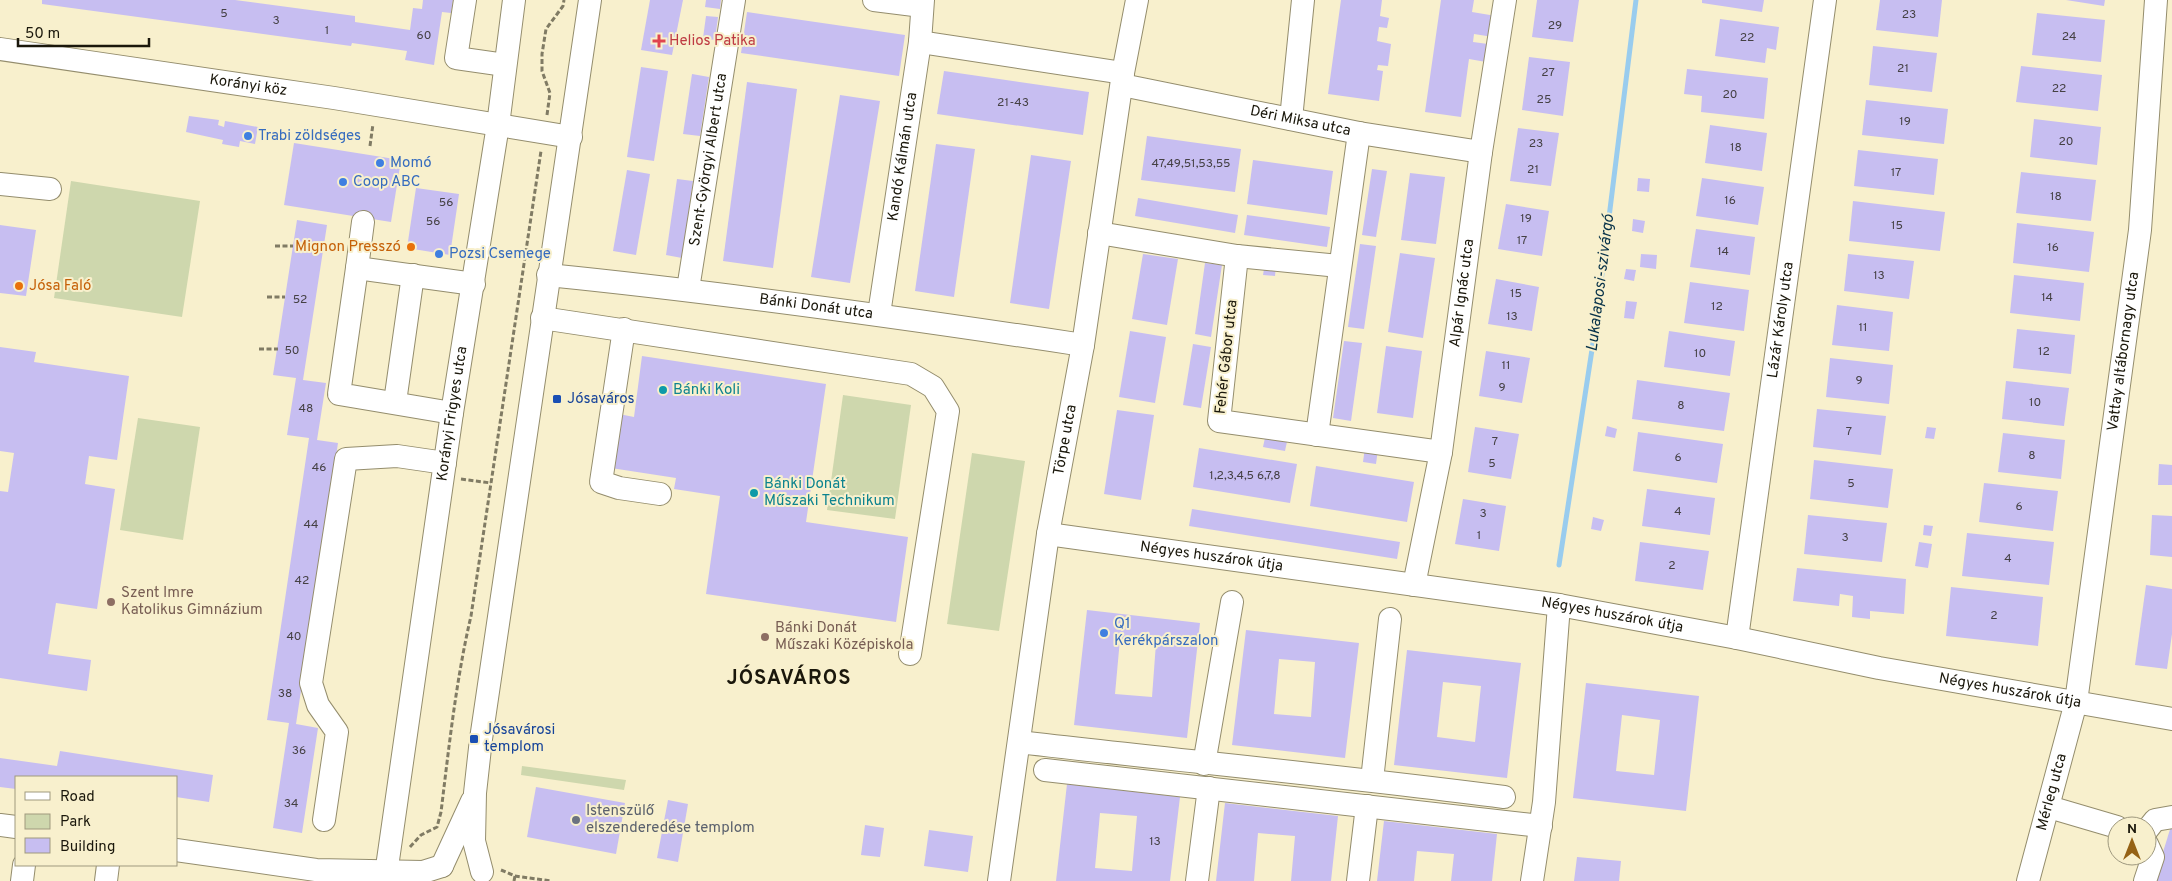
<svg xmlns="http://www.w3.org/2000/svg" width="2172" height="881" viewBox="0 0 2172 881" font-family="Overpass,sans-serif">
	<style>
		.green { fill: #ced7ad }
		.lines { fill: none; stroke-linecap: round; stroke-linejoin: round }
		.stream { stroke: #9ce; stroke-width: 5 }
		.building { fill: #c7bef1; fill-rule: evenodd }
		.minor-casing { stroke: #948d6d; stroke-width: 24 }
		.path { stroke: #807b64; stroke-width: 3; stroke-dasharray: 5 2.5; stroke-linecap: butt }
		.minor { stroke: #fff; stroke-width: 22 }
		.health-dot { fill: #e0444e; stroke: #f8f0cd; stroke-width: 2 }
		.shop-dot { fill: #3f7fe0; stroke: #f8f0cd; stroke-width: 2 }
		.food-dot { fill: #e8710a; stroke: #f8f0cd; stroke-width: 2 }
		.culture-dot { fill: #0f9aa8; stroke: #f8f0cd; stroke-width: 2 }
		.transit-dot { fill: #1a4fb4; stroke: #f8f0cd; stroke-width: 2 }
		.education-dot { fill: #8d6e63; stroke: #f8f0cd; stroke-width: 2 }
		.worship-dot { fill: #6b7280; stroke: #f8f0cd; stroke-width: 2 }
		.labels { text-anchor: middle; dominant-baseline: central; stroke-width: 4; stroke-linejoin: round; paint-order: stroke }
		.number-label { font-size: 12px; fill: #454144 }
		.health-label { font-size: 15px; fill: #be3a42; stroke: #f8f0cd; text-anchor: start }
		.street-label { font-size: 15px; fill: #1a170b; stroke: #f8f0cd }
		.shop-label { font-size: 15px; fill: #366cbe; stroke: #f8f0cd; text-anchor: start }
		.food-label { font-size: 15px; fill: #c56008; stroke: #f8f0cd; text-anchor: end }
		.culture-label { font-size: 15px; fill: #0d838f; stroke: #f8f0cd; text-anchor: start }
		.transit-label { font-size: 15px; fill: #164399; stroke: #f8f0cd; text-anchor: start }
		.education-label { font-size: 15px; fill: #785e54; stroke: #f8f0cd; text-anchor: start }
		.worship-label { font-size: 15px; fill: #5b616d; stroke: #f8f0cd; text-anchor: start }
		.water-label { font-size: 16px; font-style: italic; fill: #063148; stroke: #f8f0cd }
		.district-label { font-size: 20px; font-weight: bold; letter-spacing: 1px; fill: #1a170b; stroke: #f8f0cd }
	</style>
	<rect width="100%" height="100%" fill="#f8f0cd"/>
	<g class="green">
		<polygon points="71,181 200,201 182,317 54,298"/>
		<polygon points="843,395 911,405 895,519 827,510"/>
		<polygon points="138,418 200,427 183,540 120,530"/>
		<polygon points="972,453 1025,461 999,631 947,624"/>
		<polygon points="522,766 626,780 624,790 521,775"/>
	</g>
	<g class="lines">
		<polyline class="stream" points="1559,565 1595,330 1636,0"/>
	</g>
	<g class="building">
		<polygon points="42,0 235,0 355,16 355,22 410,30 413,8 422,9 423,0 453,0 451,13 442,12 434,65 405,60 407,51 352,43 351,46 42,4"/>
		<polygon points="650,0 683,0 672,55 641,50"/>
		<polygon points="706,0 721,0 720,9 705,7"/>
		<polygon points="1341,0 1382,0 1380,16 1389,18 1387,28 1379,27 1377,41 1391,44 1388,66 1378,65 1377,70 1383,71 1379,101 1328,94"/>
		<polygon points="1441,0 1474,0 1472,12 1496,16 1493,37 1474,34 1473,42 1488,44 1486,62 1469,59 1461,117 1425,112"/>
		<polygon points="1537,0 1579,0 1573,42 1532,37"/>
		<polygon points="1702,0 1764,0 1762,12 1702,3"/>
		<polygon points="1880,0 1942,0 1938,37 1876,30"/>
		<polygon points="2066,0 2105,0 2104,6"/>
		<polygon points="747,12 905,35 899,76 741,53"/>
		<polygon points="2037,13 2105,20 2101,62 2032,55"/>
		<polygon points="706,16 718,17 715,40 703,38"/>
		<polygon points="1720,19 1779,27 1776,50 1767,48 1765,63 1715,56"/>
		<polygon points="1873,46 1937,53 1932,92 1869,85"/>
		<polygon points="1529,57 1570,62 1563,116 1522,110"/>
		<polygon points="2021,66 2102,75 2098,111 2016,102"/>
		<polygon points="641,67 668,71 654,161 627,157"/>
		<polygon points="1687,69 1768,78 1764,119 1701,112 1702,96 1684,94"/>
		<polygon points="944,71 1089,92 1083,135 937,114"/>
		<polygon points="692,74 709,77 700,136 683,134"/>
		<polygon points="747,82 797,89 773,268 723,261"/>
		<polygon points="840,95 880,101 850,283 811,277"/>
		<polygon points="1866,100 1948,109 1944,144 1862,135"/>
		<polygon points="189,116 219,120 218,125 224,127 225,121 258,127 255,144 240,141 239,147 222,144 223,140 186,132"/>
		<polygon points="2034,119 2101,127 2097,165 2030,157"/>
		<polygon points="1710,125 1767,133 1762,171 1705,163"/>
		<polygon points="1518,128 1559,133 1551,186 1510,181"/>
		<polygon points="1147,136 1241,149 1235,192 1141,180"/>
		<polygon points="294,143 401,160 391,222 284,205"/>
		<polygon points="936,144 975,149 954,297 915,291"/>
		<polygon points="1858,150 1938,159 1934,195 1854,186"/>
		<polygon points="1031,155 1071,161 1049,309 1010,303"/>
		<polygon points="1253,160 1333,171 1327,215 1247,204"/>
		<polygon points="1372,169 1387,171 1376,237 1362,235"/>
		<polygon points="627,170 650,174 636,255 613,251"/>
		<polygon points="2021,172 2096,180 2091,221 2016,213"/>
		<polygon points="1410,173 1445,177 1436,244 1401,240"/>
		<polygon points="1638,178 1650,179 1649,192 1637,191"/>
		<polygon points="1702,178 1764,187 1758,225 1696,216"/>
		<polygon points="677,179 693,181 682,258 666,255"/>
		<polygon points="416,188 459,194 450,255 407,248"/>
		<polygon points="1138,198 1238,215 1235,233 1135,216"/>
		<polygon points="1853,201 1945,212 1940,251 1849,241"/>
		<polygon points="1506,204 1549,211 1542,256 1498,249"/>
		<polygon points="1247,215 1330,227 1327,247 1244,235"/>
		<polygon points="1633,219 1645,221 1643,233 1632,231"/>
		<polygon points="297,220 327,225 303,380 326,383 317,440 338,443 296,724 318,728 302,833 273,828 289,723 267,720 309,438 287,435 296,378 273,375"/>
		<polygon points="2017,223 2094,232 2089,272 2013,263"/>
		<polygon points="0,225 36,230 26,296 0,293"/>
		<polygon points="1696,229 1755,237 1750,275 1690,267"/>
		<polygon points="1360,244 1376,246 1364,329 1348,327"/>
		<polygon points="1400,253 1435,258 1423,338 1388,332"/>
		<polygon points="1143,254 1178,259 1167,325 1132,319"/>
		<polygon points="1641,254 1657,255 1656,269 1640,267"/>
		<polygon points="1848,254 1914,261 1909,299 1844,291"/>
		<polygon points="1205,263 1222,265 1211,337 1195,334"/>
		<polygon points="1265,263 1276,264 1275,276 1263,275"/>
		<polygon points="1626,269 1636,270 1634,281 1624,279"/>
		<polygon points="2014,275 2084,283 2080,321 2010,313"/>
		<polygon points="1496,279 1539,287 1532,331 1488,324"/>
		<polygon points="1690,282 1749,290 1744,331 1684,323"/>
		<polygon points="1626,301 1637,302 1634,319 1624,318"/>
		<polygon points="1837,305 1893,312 1889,351 1832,345"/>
		<polygon points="2017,329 2075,335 2071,374 2013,368"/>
		<polygon points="1130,331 1166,337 1155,403 1119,397"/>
		<polygon points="1669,331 1735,341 1730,376 1664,367"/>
		<polygon points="1344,341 1362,343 1351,421 1333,418"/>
		<polygon points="1193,344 1211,347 1201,408 1183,405"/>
		<polygon points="1386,346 1422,351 1413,418 1377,413"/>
		<polygon points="0,347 36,352 34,362 129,376 117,460 89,456 85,484 115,489 97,609 56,603 48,654 91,660 87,691 0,678 0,491 8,492 14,453 0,451"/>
		<polygon points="1486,351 1530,358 1522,403 1479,396"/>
		<polygon points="642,356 826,384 806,522 908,537 896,622 706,594 720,496 674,489 676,478 611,468 619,414 634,417"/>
		<polygon points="1830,358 1893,365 1889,404 1826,397"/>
		<polygon points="1637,380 1730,393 1724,431 1632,419"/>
		<polygon points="2006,381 2069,388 2064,426 2002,419"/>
		<polygon points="1817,409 1886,416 1881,455 1813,447"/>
		<polygon points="1117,410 1154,415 1141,500 1104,494"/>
		<polygon points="1607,426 1617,429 1615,438 1605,436"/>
		<polygon points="1475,427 1519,434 1511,479 1468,472"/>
		<polygon points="1927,427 1936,428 1934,439 1925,438"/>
		<polygon points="1638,432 1723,444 1717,483 1633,471"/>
		<polygon points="1266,433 1288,437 1285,451 1263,447"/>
		<polygon points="2003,433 2065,440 2061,479 1998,472"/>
		<polygon points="1365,447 1378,449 1376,464 1363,462"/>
		<polygon points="1199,448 1297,464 1290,503 1193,487"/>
		<polygon points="1814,460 1893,469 1888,508 1810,499"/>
		<polygon points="2159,464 2172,465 2172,485 2158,485"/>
		<polygon points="1316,466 1414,482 1407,522 1310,506"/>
		<polygon points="1984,483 2058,491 2053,531 1979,522"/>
		<polygon points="1647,489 1715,498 1710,535 1642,526"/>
		<polygon points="1463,499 1506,506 1499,551 1455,544"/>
		<polygon points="1192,509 1400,542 1397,559 1189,526"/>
		<polygon points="1808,515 1887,523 1882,562 1804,554"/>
		<polygon points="2152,515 2172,516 2172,557 2150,555"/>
		<polygon points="1593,517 1604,520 1601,531 1591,529"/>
		<polygon points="1924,525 1933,526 1931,536 1923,535"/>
		<polygon points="1967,533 2054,542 2049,585 1962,576"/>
		<polygon points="1640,542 1709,551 1703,590 1635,581"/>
		<polygon points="1919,542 1932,544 1928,568 1915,566"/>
		<polygon points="1797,568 1906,579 1904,614 1870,611 1870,619 1852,617 1853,596 1840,594 1839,606 1793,601"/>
		<polygon points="2146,585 2172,589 2172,634 2167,669 2135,665"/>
		<polygon points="1951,587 2043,597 2038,646 1946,636"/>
		<path d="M 1087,610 L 1200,623 L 1187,738 L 1074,725 ZM 1120,639 L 1156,643 L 1152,697 L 1115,694 Z"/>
		<path d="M 1246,630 L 1359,643 L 1345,758 L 1232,745 ZM 1279,659 L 1315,662 L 1311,717 L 1274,714 Z"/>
		<path d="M 1407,650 L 1521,663 L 1507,778 L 1394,765 ZM 1443,682 L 1481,686 L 1475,742 L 1437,737 Z"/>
		<path d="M 1586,683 L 1699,696 L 1686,811 L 1573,798 ZM 1622,715 L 1660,720 L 1654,775 L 1616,771 Z"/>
		<polygon points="60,751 213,775 209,802 176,797 176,777 16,777 16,789 0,787 0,758 57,766"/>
		<path d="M 1067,784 L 1180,797 L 1170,881 L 1056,881 ZM 1100,813 L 1137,816 L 1132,871 L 1095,868 Z"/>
		<polygon points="536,787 625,803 616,854 527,837"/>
		<polygon points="668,800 688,804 678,862 657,858"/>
		<polygon points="1225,803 1338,816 1331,881 1291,881 1295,836 1258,833 1254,881 1216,881"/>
		<polygon points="1384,821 1497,834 1492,881 1451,881 1454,854 1417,851 1414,881 1377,881"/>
		<polygon points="2172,823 2172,881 2154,881"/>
		<polygon points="865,825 884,828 880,857 861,855"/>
		<polygon points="929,830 973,836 968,872 924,866"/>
		<polygon points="1577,857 1621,861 1619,881 1574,881"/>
	</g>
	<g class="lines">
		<g class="minor-casing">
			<g id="minor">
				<polyline points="465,0 456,58 505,65"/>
				<polyline points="874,0 922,6"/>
				<polyline points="920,42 1123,73"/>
				<path id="s1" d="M 0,49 L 334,98 L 571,137"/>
				<path id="s2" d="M 1122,85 L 1359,133 L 1481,152"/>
				<polyline points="1291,119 1303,0"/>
				<polyline points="0,184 50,189"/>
				<polyline points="363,222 357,268 474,284"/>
				<polyline points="1099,233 1237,256 1339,266"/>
				<polyline points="1237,256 1219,421 1441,452"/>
				<polyline points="357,268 339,394 452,413"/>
				<path id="s3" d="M 548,275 C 727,293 905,318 1083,345"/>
				<path id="s4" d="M 688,289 L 734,0"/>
				<path id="s5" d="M 879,314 L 920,42 L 923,0"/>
				<polyline points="542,318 911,374 933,387 948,411 910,654"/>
				<polyline points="624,329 601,482 619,488 660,494"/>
				<polyline points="395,402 413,275"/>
				<polyline points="1317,435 1359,133"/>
				<path id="s6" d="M 1048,534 L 1559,605 L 1737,638 L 1879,668 L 2172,719"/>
				<path id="s7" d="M 1414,585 L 1441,452 L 1481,152 L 1505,0"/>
				<path id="s8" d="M 1737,638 L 1825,0"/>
				<path d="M 1019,742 C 1181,761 1343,776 1504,797"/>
				<polyline points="1204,764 1232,602"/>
				<polyline points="1045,770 1541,826"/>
				<polyline points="1372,780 1390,619"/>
				<polyline points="2049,807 2117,827"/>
				<polyline points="324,820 337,732 318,705 311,683 346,459 397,456 445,463"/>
				<polyline points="0,825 16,827"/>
				<polyline points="2147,830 2155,820 2172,817"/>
				<polyline points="176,850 316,870 423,872 442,866"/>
				<polyline points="442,866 472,801"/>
				<polyline points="482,872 474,841 475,793 481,739 590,0"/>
				<polyline points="22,881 24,865"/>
				<polyline points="106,881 108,865"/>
				<path id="s9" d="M 385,881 L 452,413 L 498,125 L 514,0"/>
				<path id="s10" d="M 999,881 L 1048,534 L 1083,345 L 1123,73 L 1137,0"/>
				<polyline points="1197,881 1209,788"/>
				<polyline points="1358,881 1367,806"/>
				<polyline points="1532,881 1544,802 1559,605"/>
				<path id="s11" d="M 2028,881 L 2076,702 L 2140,230 L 2156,0"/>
				<polyline points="2145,881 2153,857 2147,844"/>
			</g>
		</g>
		<g class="path">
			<polyline points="547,115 550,93 542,71 542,54 546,29 563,6 564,0"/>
			<polyline points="370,146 373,124"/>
			<polyline points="275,246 293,246"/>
			<polyline points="267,297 285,297"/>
			<polyline points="259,349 278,349"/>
			<polyline points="461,479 491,483"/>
			<path d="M 410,847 L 421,835 L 437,827 L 441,812 C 449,747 456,680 471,616 L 541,151"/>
			<polyline points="501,870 515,876 551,881"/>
			<polyline points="514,881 515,876"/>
		</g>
		<use href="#minor" class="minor"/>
	</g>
	<path class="health-dot" d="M656.5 33.5h5v5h5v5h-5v5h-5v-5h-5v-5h5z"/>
	<g class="shop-dot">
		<circle cx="248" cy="136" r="5"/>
		<circle cx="380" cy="163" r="5"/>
		<circle cx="343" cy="182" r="5"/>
		<circle cx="439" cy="254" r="5"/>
		<circle cx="1104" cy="633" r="5"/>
	</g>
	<g class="food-dot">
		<circle cx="411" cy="247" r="5"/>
		<circle cx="19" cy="286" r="5"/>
	</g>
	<g class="culture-dot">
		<circle cx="663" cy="390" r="5"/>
		<circle cx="754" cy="493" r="5"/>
	</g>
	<g class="transit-dot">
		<rect x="552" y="394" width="10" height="10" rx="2.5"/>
		<rect x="469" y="734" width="10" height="10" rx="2.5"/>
	</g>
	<g class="education-dot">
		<circle cx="111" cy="602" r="5"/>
		<circle cx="765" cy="637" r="5"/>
	</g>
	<circle class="worship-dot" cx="576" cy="820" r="5"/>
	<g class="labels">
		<g class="number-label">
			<text x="224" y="14">5</text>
			<text x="1909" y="15">23</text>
			<text x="276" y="21">3</text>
			<text x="1555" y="26">29</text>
			<text x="327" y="31">1</text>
			<text x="424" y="36">60</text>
			<text x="2069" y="37">24</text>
			<text x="1747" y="38">22</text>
			<text x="1903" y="69">21</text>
			<text x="1548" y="73">27</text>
			<text x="2059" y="89">22</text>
			<text x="1730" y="95">20</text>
			<text x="1544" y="100">25</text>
			<text x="1013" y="103">21-43</text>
			<text x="1905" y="122">19</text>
			<text x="2066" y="142">20</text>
			<text x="1536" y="144">23</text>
			<text x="1736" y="148">18</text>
			<text x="1191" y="164">47,49,51,53,55</text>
			<text x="1533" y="170">21</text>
			<text x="1896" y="173">17</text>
			<text x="2056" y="197">18</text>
			<text x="1730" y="201">16</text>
			<text x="446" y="203">56</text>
			<text x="1526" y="219">19</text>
			<text x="433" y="222">56</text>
			<text x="1897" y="226">15</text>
			<text x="1522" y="241">17</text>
			<text x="2053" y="248">16</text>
			<text x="1723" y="252">14</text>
			<text x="1879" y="276">13</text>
			<text x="1516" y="294">15</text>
			<text x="2047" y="298">14</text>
			<text x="300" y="300">52</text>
			<text x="1717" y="307">12</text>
			<text x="1512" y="317">13</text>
			<text x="1863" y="328">11</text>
			<text x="292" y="351">50</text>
			<text x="2044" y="352">12</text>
			<text x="1700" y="354">10</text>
			<text x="1506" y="366">11</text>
			<text x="1859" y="381">9</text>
			<text x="1502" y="388">9</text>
			<text x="2035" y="403">10</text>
			<text x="1681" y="406">8</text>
			<text x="306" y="409">48</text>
			<text x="1849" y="432">7</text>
			<text x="1495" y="442">7</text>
			<text x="2032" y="456">8</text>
			<text x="1678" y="458">6</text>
			<text x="1492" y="464">5</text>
			<text x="319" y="468">46</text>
			<text x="1245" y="476">1,2,3,4,5 6,7,8</text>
			<text x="1851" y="484">5</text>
			<text x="2019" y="507">6</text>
			<text x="1678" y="512">4</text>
			<text x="1483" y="514">3</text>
			<text x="311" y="525">44</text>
			<text x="1479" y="536">1</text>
			<text x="1845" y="538">3</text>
			<text x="2008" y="559">4</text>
			<text x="1672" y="566">2</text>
			<text x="302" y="581">42</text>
			<text x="1994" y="616">2</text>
			<text x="294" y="637">40</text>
			<text x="285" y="694">38</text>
			<text x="299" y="751">36</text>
			<text x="291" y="804">34</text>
			<text x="1155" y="842">13</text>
		</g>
		<g class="health-label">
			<text x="669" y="41">Helios Patika</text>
		</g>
		<g class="street-label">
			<text stroke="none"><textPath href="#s1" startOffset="251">Korányi köz</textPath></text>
			<text stroke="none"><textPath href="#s2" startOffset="182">Déri Miksa utca</textPath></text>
			<text stroke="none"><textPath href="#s5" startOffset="159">Kandó Kálmán utca</textPath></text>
			<text stroke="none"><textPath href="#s4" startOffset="131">Szent-Györgyi Albert utca</textPath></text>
			<text stroke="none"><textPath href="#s7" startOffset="296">Alpár Ignác utca</textPath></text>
			<text stroke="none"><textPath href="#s3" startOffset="270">Bánki Donát utca</textPath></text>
			<text stroke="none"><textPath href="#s8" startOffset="321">Lázár Károly utca</textPath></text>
			<text stroke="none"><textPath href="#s11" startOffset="539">Vattay altábornagy utca</textPath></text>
			<text transform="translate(1227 357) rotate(-84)">Fehér Gábor utca</text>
			<text stroke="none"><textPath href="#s9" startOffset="472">Korányi Frigyes utca</textPath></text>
			<text stroke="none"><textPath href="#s10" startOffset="446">Törpe utca</textPath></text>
			<text stroke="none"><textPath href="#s6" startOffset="165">Négyes huszárok útja</textPath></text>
			<text stroke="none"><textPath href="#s6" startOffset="570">Négyes huszárok útja</textPath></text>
			<text stroke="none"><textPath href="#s6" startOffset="975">Négyes huszárok útja</textPath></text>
			<text stroke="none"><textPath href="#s11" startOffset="92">Mérleg utca</textPath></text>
		</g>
		<g class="shop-label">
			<text x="258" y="136">Trabi zöldséges</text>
			<text x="390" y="163">Momó</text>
			<text x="353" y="182">Coop ABC</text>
			<text x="449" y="254">Pozsi Csemege</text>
			<text x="1114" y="624">Q1<tspan x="1114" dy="17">Kerékpárszalon</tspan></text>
		</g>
		<g class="food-label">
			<text x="401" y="247">Mignon Presszó</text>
			<text x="29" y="286" text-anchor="start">Jósa Faló</text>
		</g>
		<g class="culture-label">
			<text x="673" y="390">Bánki Koli</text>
			<text x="764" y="484">Bánki Donát<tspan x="764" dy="17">Műszaki Technikum</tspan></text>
		</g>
		<g class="transit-label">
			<text x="567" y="399">Jósaváros</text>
			<text x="484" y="730">Jósavárosi<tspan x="484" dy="17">templom</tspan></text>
		</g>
		<g class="education-label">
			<text x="121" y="593">Szent Imre<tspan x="121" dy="17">Katolikus Gimnázium</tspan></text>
			<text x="775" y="628">Bánki Donát<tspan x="775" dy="17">Műszaki Középiskola</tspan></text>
		</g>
		<g class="worship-label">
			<text x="586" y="811">Istenszülő<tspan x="586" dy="17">elszenderedése templom</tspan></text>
		</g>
		<g class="water-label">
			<text transform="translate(1601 283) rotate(-83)">Lukalaposi-szivárgó</text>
		</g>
		<g class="district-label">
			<text x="789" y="679">JÓSAVÁROS</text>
		</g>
	</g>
	<rect x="15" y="776" width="162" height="90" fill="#f8f0cd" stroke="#9f997f"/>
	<rect x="25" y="792" width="25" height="8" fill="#ffffff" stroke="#9f997f"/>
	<text x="60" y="801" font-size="15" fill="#1a170b">Road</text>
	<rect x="25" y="814" width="25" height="15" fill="#ced7ad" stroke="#9f997f"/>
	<text x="60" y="826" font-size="15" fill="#1a170b">Park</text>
	<rect x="25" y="838" width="25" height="15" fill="#c7bef1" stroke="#9f997f"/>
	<text x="60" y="851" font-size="15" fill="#1a170b">Building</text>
	<g transform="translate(2132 841)"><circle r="24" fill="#f8f0cd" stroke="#9f997f"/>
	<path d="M0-4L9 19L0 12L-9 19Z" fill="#956215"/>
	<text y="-8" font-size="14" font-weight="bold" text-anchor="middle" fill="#1a170b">N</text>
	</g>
	<path d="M18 38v8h131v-8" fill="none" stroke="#1a170b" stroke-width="2.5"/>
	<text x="25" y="38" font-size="15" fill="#1a170b" stroke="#f8f0cd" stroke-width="4" paint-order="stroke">50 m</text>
</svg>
